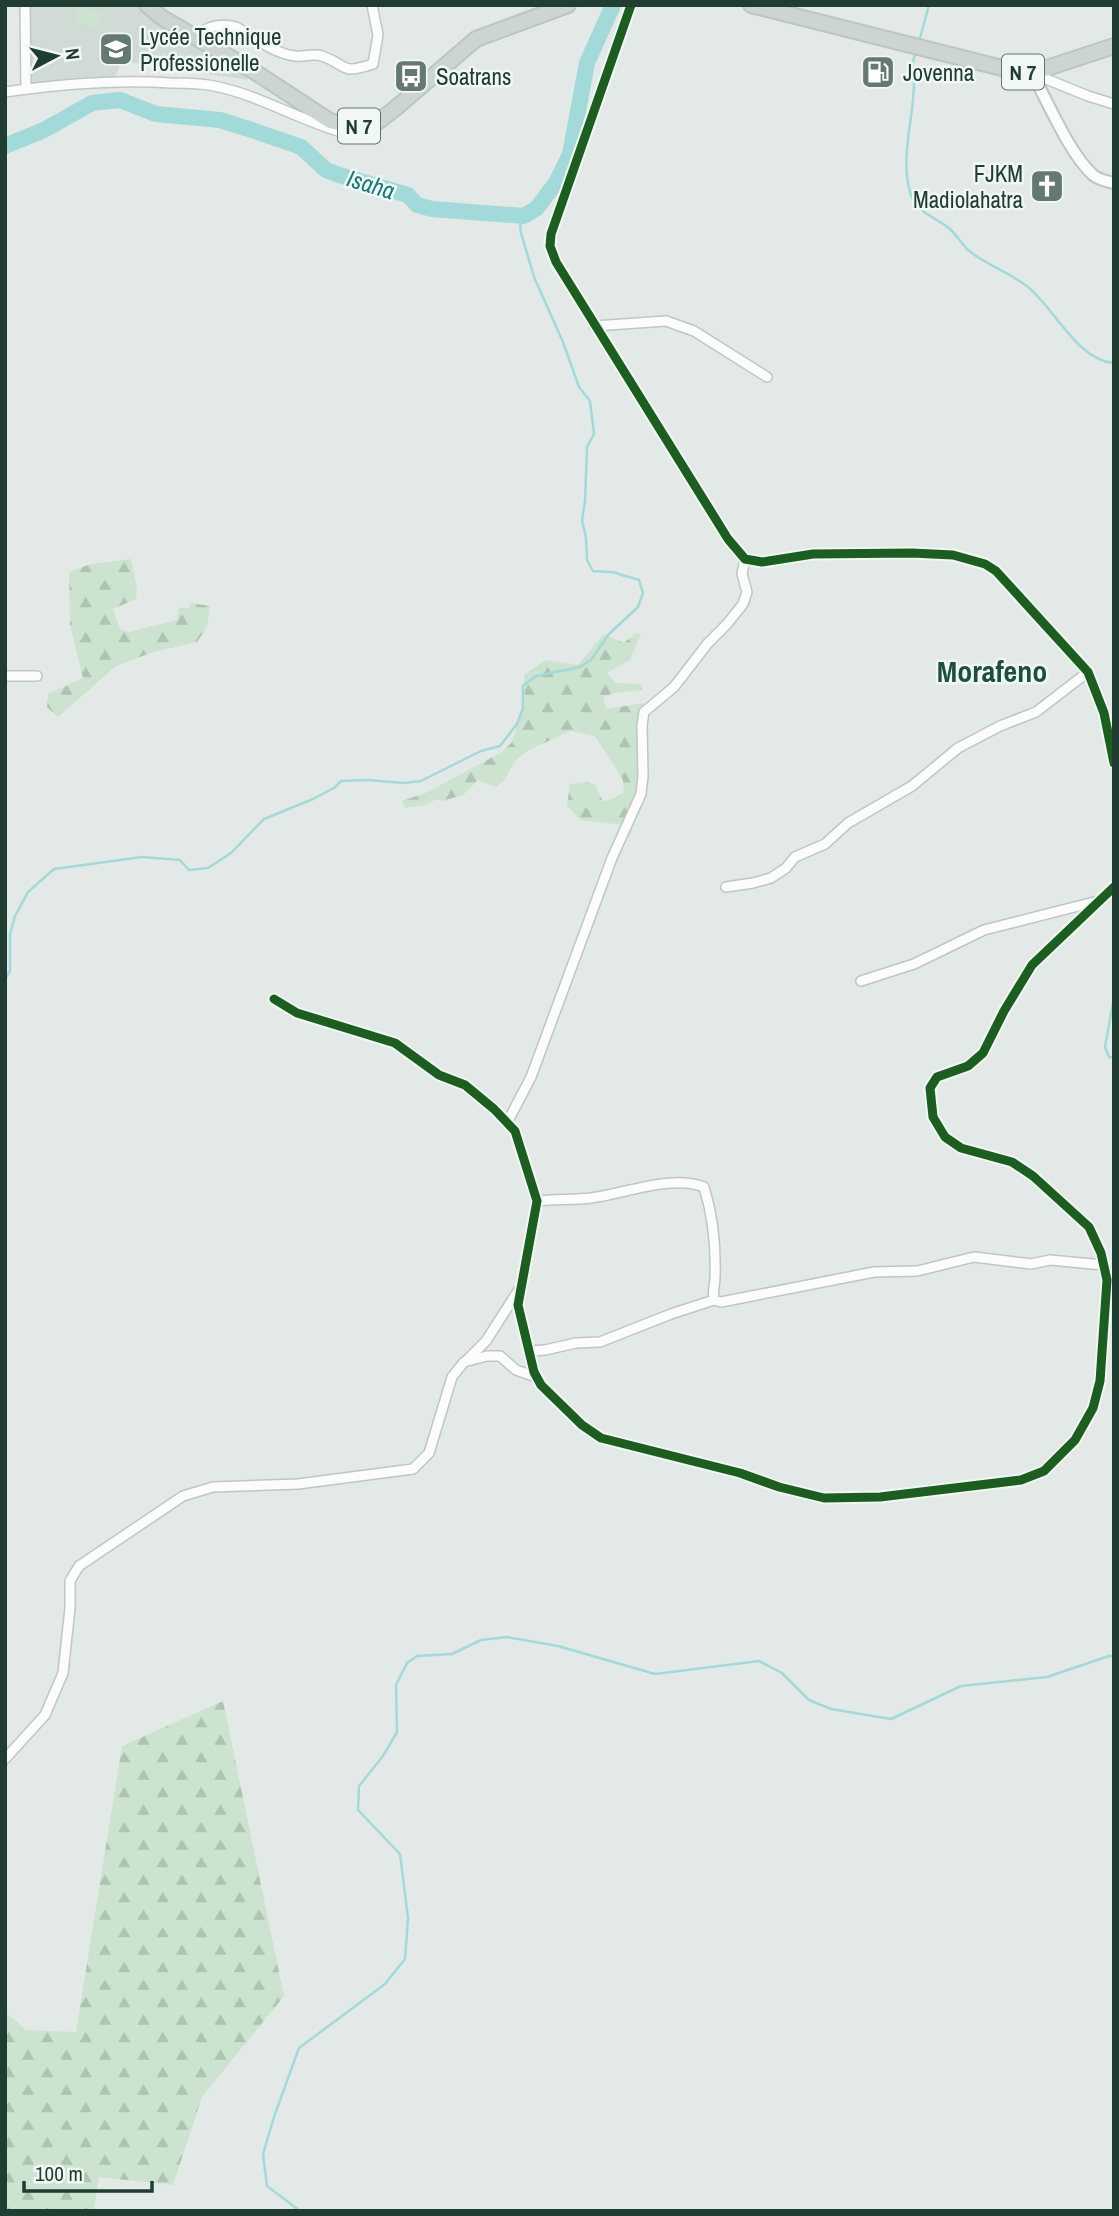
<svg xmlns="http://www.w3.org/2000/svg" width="1119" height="2216" viewBox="0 0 1119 2216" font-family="'Archivo Narrow',sans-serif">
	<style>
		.built { fill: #d0dbd5 }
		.grass { fill: #cbe3cf }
		.forest { fill: url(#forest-firs) }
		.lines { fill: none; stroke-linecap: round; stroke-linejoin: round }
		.stream { stroke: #a1dad9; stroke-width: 2.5 }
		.river { stroke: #a1dad9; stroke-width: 16 }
		.minor-casing { stroke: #c0c6c3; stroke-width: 12 }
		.tertiary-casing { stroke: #c0c6c3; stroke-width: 14 }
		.primary-casing { stroke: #bbc5c1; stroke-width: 18 }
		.minor { stroke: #fbfcfb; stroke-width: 9 }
		.tertiary { stroke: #fbfcfb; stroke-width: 10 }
		.primary { stroke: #cdd5d2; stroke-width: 14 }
		.cycleway-casing { stroke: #f1f8f3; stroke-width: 13 }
		.cycleway { stroke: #1b5e20; stroke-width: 9 }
		.labels { text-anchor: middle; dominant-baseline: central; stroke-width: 5; stroke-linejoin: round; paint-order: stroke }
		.shield { fill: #f1f8f3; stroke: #5f756b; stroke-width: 2 }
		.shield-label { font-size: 21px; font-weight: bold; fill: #203d31 }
		.poi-label { font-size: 23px; fill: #203d31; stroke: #f1f8f3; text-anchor: start }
		.water-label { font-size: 24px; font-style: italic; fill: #17797c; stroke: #f1f8f3 }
		.district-label { font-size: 30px; font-weight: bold; fill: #1b503c; stroke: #f1f8f3 }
	</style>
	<defs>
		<pattern id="forest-firs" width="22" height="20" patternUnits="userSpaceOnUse" patternTransform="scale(1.75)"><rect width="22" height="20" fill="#cbe3cf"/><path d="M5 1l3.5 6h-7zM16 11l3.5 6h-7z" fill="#aec4b2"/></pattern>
	</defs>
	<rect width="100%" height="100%" fill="#e3e9e6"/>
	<polygon class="built" points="29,5 143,5 246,73 248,80 122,61 115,77 27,85"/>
	<polygon class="grass" points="76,8 102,12 99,27 74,23"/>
	<g class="forest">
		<polygon points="131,559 137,588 136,599 113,609 120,629 128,632 177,620 179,607 188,609 191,603 210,606 207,627 197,642 153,652 116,666 58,717 47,707 48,694 83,678 70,625 69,572 91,564"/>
		<path d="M 636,633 L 641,634 L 630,660 L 607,673 L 616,683 L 642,684 L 642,690 L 614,693 L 603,697 L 606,709 L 644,703 C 629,724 642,753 638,778 C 636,793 631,810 624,825 L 581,820 L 567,806 L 570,784 L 588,782 L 595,785 L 603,801 L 610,800 L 624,792 L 623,780 L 595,736 L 570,731 L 527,751 L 515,761 L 504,780 L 496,787 L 478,780 L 463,795 L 442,801 L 437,799 L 425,805 L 405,808 L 402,801 L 428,792 L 502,752 L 512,742 L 525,702 L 524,675 L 545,660 L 578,665 L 604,634 L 624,643 Z"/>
		<polygon points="223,1701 284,1996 202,2097 173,2185 99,2177 94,2209 89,2211 5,2211 5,2012 26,2030 76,2032 122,1746"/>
	</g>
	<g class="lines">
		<g class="stream">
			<polyline points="919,42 929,5"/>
			<path d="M 916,52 C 910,69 914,67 914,83 C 914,119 899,159 911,195 C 918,214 938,218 951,230 C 957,236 962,244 968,250 C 986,265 1009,272 1028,287 C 1054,308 1078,361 1114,363"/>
			<polyline points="5,979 10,971 10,934 15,916 28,892 54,869 142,857 180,860 189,870 208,868 231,853 264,819 313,799 334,788 341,781 367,780 404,783 421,781 481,751 500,746 517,724 523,708 523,686 536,676 580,667 591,660 609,634 638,607 643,593 639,580 612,572 593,571 587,560 586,538 582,520 585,501 587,447 594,434 590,401 579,387 563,342 534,277 521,233 520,226 524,216"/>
			<polyline points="1114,997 1105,1047 1109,1057 1114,1058"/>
			<polyline points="300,2211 267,2186 263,2154 274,2117 299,2048 385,1984 405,1959 408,1918 400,1854 358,1810 359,1786 383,1756 397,1732 396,1685 407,1663 417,1656 452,1654 481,1640 507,1637 558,1646 655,1674 759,1661 782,1673 809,1700 831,1709 891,1719 961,1686 1047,1677 1109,1656 1114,1656"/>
		</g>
		<polyline class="river" points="5,146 44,130 92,103 120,100 156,114 220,120 252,130 301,147 326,170 339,175 408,195 417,205 432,209 524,216 537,208 543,200 557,181 570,154 587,63 613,5"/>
		<g class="minor-casing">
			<g id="minor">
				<polyline points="25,5 26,89"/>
				<polyline points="631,5 551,234 550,246 556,262 728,539 745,559 762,562 813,554 912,553 953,555 985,564 996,571 1088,672 1104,713 1114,763"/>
				<path d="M 196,36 C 207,26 221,23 236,27 C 253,37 275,54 295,56 C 304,57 314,53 322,56 C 350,66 339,75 373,64 L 378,35 L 372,5"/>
				<polyline points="1034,74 1088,96 1114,104"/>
				<path d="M 5,92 C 61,84 115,79 171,83 C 185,83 200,83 214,86 C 260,95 300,121 345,133 L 355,128"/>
				<polyline points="594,326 666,321 694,331 767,377"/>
				<polyline points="5,676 37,676"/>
				<polyline points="726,887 753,883 771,878 786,868 795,857 825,844 848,823 912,786 958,748 1000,726 1036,712 1088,672"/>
				<polyline points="861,981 914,964 984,930 1098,901"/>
				<polyline points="274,999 297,1013 395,1043 439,1075 465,1085 494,1109 515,1131 537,1201 518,1305 534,1372 541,1385 582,1425 601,1438 740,1473 779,1487 824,1498 880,1497 1021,1480 1044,1471 1075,1440 1093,1408 1100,1381 1107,1280 1101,1253 1089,1227 1033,1176 1012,1162 961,1148 945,1137 933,1117 930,1088 937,1077 968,1066 983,1053 1004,1011 1032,965 1114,887"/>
				<polyline points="507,1123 531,1077 612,858 641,794 643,776 642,725 644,712 674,687 708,643 727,624 743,604 747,592 742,574 745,559"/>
				<path d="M 537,1201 C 555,1199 574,1200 591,1198 C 624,1194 672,1174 704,1187 C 713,1216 716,1247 715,1277 C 715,1286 712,1291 714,1300 L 721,1302 L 874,1272 L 917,1271 L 974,1257 L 1031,1264 L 1050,1260 L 1103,1265"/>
				<polyline points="530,1351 545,1350 576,1343 600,1342 671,1314 714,1300"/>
				<polyline points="466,1361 486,1341 518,1291"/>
				<polyline points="5,1759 45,1715 63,1673 70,1608 70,1581 79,1566 183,1496 213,1487 298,1484 413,1469 429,1453 452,1377 464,1362 487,1356 500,1356 516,1370 536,1377"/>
			</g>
		</g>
		<g class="tertiary-casing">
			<path id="tertiary" d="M 1032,73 C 1048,102 1069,153 1093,175 C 1099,180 1106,181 1114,183"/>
		</g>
		<g class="primary-casing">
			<g id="primary">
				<polyline points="147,5 161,17 255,72 330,121 357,127 379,121 397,107 476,39 568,5"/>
				<polyline points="751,5 1006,69 1032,73 1114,46"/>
			</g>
		</g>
		<use href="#minor" class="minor"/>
		<use href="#tertiary" class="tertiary"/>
		<use href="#primary" class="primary"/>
		<g class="cycleway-casing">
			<g id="cycleway">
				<polyline points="631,5 551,234 550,246 556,262 728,539 745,559 762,562 813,554 912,553 953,555 985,564 996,571 1088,672 1104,713 1114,763"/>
				<polyline points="274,999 297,1013 395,1043 439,1075 465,1085 494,1109 515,1131 537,1201 518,1305 534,1372 541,1385 582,1425 601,1438 740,1473 779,1487 824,1498 880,1497 1021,1480 1044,1471 1075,1440 1093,1408 1100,1381 1107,1280 1101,1253 1089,1227 1033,1176 1012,1162 961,1148 945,1137 933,1117 930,1088 937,1077 968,1066 983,1053 1004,1011 1032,965 1114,887"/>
			</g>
		</g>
		<use href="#cycleway" class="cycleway"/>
	</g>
	<defs>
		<g id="school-square" transform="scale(1.75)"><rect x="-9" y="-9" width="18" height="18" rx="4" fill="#647970" stroke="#f1f8f3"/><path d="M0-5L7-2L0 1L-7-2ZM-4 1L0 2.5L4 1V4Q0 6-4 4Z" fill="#fff"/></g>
		<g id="fuel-square" transform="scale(1.75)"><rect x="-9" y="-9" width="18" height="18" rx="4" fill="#647970" stroke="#f1f8f3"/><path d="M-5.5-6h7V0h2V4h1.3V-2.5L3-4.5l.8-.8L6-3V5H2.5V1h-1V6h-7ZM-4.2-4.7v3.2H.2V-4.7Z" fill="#fff"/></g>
		<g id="bus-square" transform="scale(1.75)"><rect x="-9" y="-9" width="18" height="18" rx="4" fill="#647970" stroke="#f1f8f3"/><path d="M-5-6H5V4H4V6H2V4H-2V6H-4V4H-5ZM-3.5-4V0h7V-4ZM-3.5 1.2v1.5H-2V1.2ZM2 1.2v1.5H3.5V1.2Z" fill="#fff"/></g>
		<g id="church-square" transform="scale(1.75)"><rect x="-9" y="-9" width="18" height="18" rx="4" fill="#647970" stroke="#f1f8f3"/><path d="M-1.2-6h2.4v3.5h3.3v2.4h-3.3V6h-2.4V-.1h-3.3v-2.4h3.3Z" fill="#fff"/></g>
	</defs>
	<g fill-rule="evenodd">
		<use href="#school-square" x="116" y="49"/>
		<use href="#fuel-square" x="878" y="72"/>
		<use href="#bus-square" x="411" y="76"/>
		<use href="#church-square" x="1047" y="186"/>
	</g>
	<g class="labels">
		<g class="shield">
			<rect x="1002" y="54.5" width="42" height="35" rx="5"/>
			<rect x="338" y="108.5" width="42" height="35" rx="5"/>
		</g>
		<g class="shield-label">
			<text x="1023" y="72">N 7</text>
			<text x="359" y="126">N 7</text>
		</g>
		<g class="poi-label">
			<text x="140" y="36">Lycée Technique<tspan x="140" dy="26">Professionelle</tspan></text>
			<text x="903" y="72">Jovenna</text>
			<text x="436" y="76">Soatrans</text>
			<text x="1023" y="173" text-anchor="end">FJKM<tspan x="1023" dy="26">Madiolahatra</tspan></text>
		</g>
		<g class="water-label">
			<text transform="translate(371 184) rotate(17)">Isaha</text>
		</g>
		<g class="district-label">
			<text x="992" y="671">Morafeno</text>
		</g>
	</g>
	<rect width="1119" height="2216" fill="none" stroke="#203d31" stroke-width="14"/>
	<g transform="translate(56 56) rotate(83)" stroke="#f1f8f3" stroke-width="5" paint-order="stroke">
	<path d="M0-5L12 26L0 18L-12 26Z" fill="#203d31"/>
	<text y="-10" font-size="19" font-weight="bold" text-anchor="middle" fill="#203d31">N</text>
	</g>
	<path d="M24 2181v10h128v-10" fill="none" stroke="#203d31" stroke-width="3.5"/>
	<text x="35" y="2181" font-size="21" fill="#203d31" stroke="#f1f8f3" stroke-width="5" paint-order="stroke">100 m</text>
</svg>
